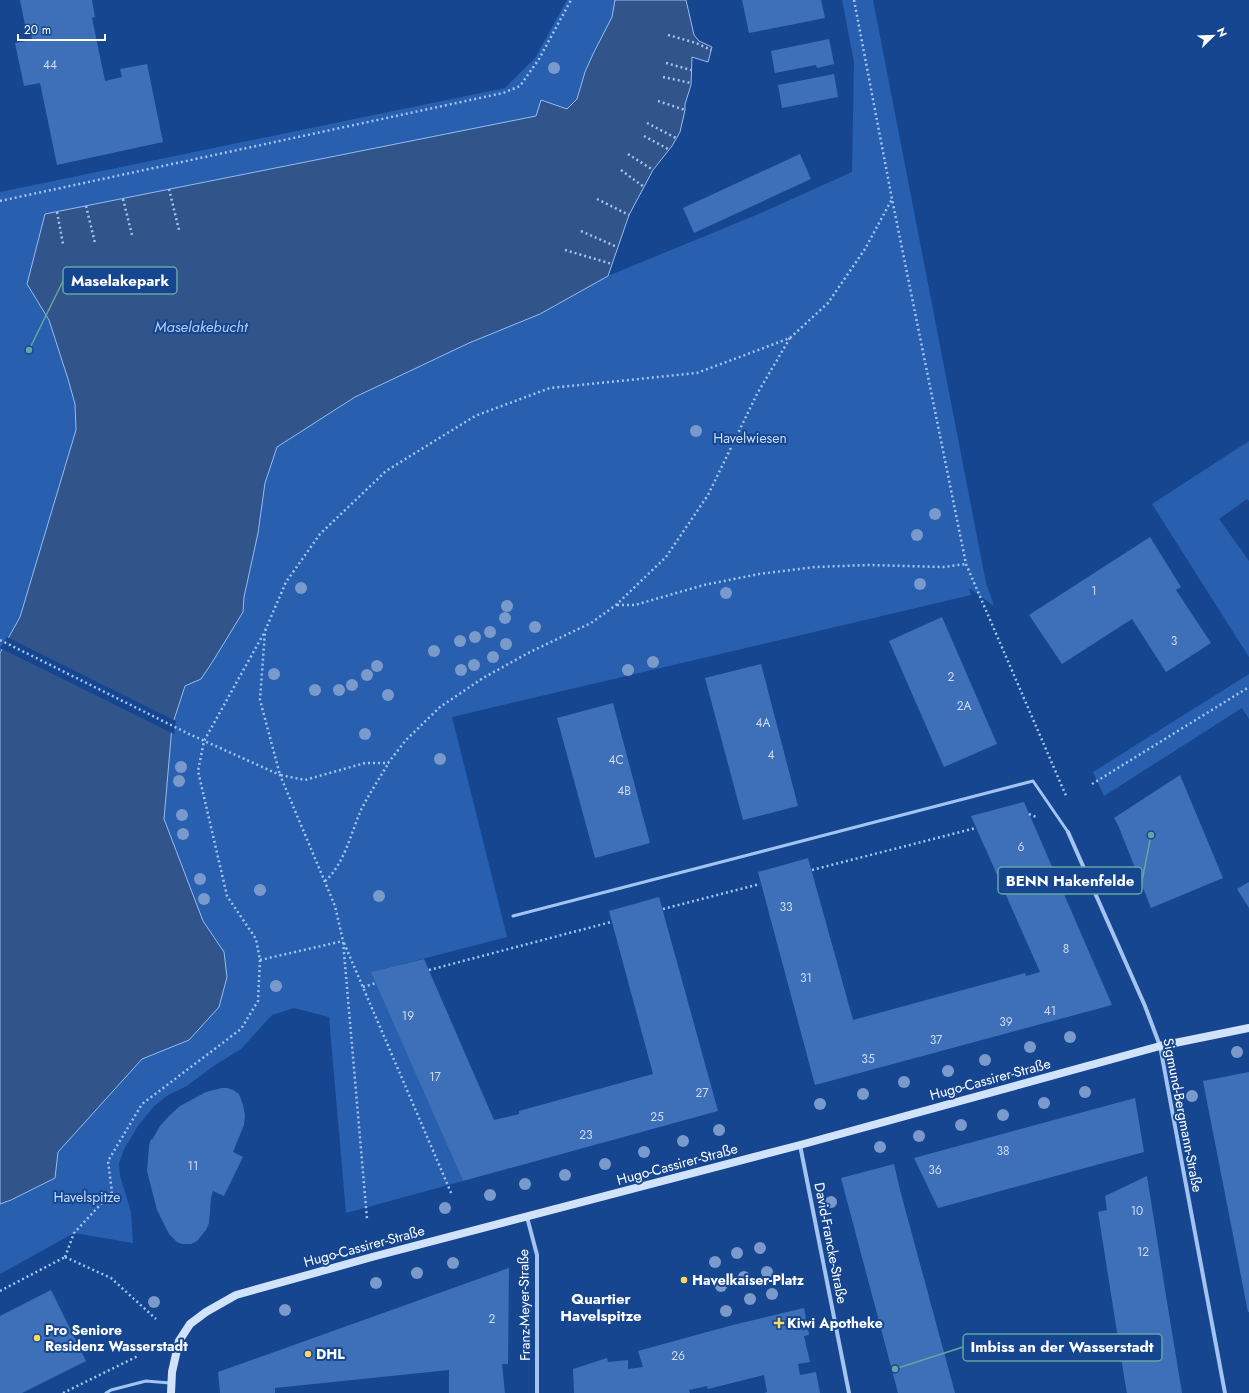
<svg xmlns="http://www.w3.org/2000/svg" width="1249" height="1393" viewBox="0 0 1249 1393" font-family="Jost,sans-serif">
	<style>
		.green { fill: #2860af }
		.water { fill: #31558b; stroke: #95bdf3 }
		.pier { fill: #164690 }
		.building { fill: #3e70b9 }
		.lines { fill: none; stroke-linecap: round; stroke-linejoin: round }
		.path { stroke: #a3c3f0; stroke-width: 2.5; stroke-dasharray: 2 3; stroke-linecap: butt }
		.lane { stroke: #a3c3f0; stroke-width: 3 }
		.street { stroke: #a3c3f0; stroke-width: 4 }
		.secondary { stroke: #d1e2fb; stroke-width: 8 }
		.tree { fill: #799acb }
		.poi-dot { fill: #ffd862; stroke: #164690; stroke-width: 1.5 }
		.labels { text-anchor: middle; dominant-baseline: central; stroke-width: 4; stroke-linejoin: round; paint-order: stroke }
		.number-label { font-size: 12px; fill: #cfdbee }
		.park-label { font-size: 14px; fill: #cadefb; stroke: #164690 }
		.street-label { font-size: 14px; fill: #fff; stroke: #164690 }
		.poi-label { font-size: 14px; font-weight: bold; fill: #fff; stroke: #164690; text-anchor: start }
		.water-label { font-size: 15px; font-style: italic; fill: #afcdf7; stroke: #164690 }
		.neighbourhood-label { font-size: 15px; font-weight: bold; fill: #fff; stroke: #164690 }
		.leader { fill: none; stroke: #63a6a1; stroke-width: 1.5 }
		.callout-dot { fill: #63a6a1; stroke: #164690; stroke-width: 1.5 }
		.callout { fill: #164690; stroke: #63a6a1; stroke-width: 1.5 }
		.callout-label { font-size: 15px; text-anchor: middle; font-weight: bold; fill: #fff }
	</style>
	<rect width="100%" height="100%" fill="#164690"/>
	<g class="green">
		<polygon points="567,0 615,0 612,17 593,54 585,72 577,99 567,109 541,101 536,116 45,214 27,284 49,320 68,379 75,404 76,430 20,617 0,653 0,192 505,88 535,58"/>
		<polygon points="842,0 873,0 986,583 994,606 969,588 971,595 452,717 507,937 372,972 463,1181 346,1213 329,1017 294,1008 272,1015 241,1049 212,1067 187,1086 168,1095 154,1106 138,1126 124,1149 119,1163 120,1176 131,1212 133,1243 74,1233 0,1274 0,1204 11,1200 55,1178 58,1152 142,1059 189,1040 224,952 203,921 164,819 172,726 185,686 201,678 213,661 242,612 244,597 258,533 265,483 277,447 355,397 469,343 540,314 608,276 761,213 852,172 854,62"/>
		<polygon points="1249,441 1249,501 1247,499 1219,519 1249,561 1249,657 1152,504"/>
		<polygon points="1249,674 1249,719 1242,708 1104,796 1093,772"/>
	</g>
	<polygon class="water" points="615,0 686,0 694,35 699,41 712,47 708,62 692,57 691,85 685,104 685,110 680,132 672,146 653,170 629,215 608,276 540,314 469,343 355,397 277,447 265,483 258,533 244,597 243,612 213,661 201,679 185,686 172,726 164,819 203,921 224,952 227,977 219,1007 189,1040 142,1059 58,1152 55,1178 11,1200 0,1204 0,653 20,617 76,430 75,404 68,379 49,320 27,284 45,214 536,116 541,100 567,109 577,99 585,72 593,54 612,17"/>
	<polygon class="pier" points="7,637 176,721 174,734 0,648"/>
	<g class="building">
		<polygon points="20,0 92,0 95,17 92,18 105,81 122,77 120,69 147,64 163,142 57,165 40,83 24,86 15,43 32,40 30,30 26,30"/>
		<polygon points="742,0 821,0 825,18 749,33"/>
		<polygon points="829,39 834,64 817,68 816,65 775,73 771,51"/>
		<polygon points="834,74 838,97 782,108 778,85"/>
		<polygon points="800,154 811,179 694,233 683,208"/>
		<polygon points="1150,537 1181,587 1176,590 1211,643 1166,672 1132,619 1062,664 1029,615"/>
		<polygon points="942,617 997,744 944,767 889,641"/>
		<polygon points="761,664 798,806 743,820 705,678"/>
		<polygon points="613,703 650,843 595,858 557,718"/>
		<polygon points="1180,775 1223,878 1151,908 1118,825 1114,818"/>
		<polygon points="1024,802 1112,1005 815,1085 758,872 808,858 853,1020 1025,973 1026,976 1040,972 971,816"/>
		<polygon points="1249,882 1249,908 1237,889"/>
		<polygon points="659,897 718,1111 463,1181 371,972 424,959 494,1120 519,1114 519,1111 653,1074 609,911"/>
		<polygon points="1249,1072 1249,1312 1248,1312 1203,1081"/>
		<polygon points="222,1088 227,1088 233,1090 239,1094 243,1105 245,1115 244,1125 233,1152 243,1157 224,1196 213,1191 211,1198 209,1223 206,1230 197,1241 191,1244 182,1244 177,1242 169,1234 157,1210 147,1171 149,1146 151,1139 152,1140 160,1126 170,1115 180,1106 206,1092"/>
		<polygon points="1135,1098 1144,1152 938,1208 914,1158"/>
		<polygon points="894,1164 900,1190 955,1393 898,1393 841,1178"/>
		<polygon points="1147,1176 1167,1302 1182,1393 1127,1393 1124,1376 1098,1212 1107,1210 1105,1196"/>
		<polygon points="509,1268 508,1364 502,1364 505,1393 449,1393 449,1370 275,1388 275,1393 220,1393 218,1372"/>
		<polygon points="51,1290 86,1361 22,1393 0,1393 0,1316"/>
		<polygon points="804,1308 809,1335 804,1336 810,1362 798,1364 800,1375 816,1372 820,1393 764,1393 767,1392 764,1375 708,1389 707,1386 689,1390 690,1393 574,1393 573,1369 607,1358 608,1362 628,1360 628,1369 643,1367 638,1351 729,1326"/>
	</g>
	<g class="lines">
		<g class="path">
			<polyline points="854,0 892,199 966,564 1067,798"/>
			<polyline points="668,35 696,43 711,50"/>
			<polyline points="666,63 691,70"/>
			<polyline points="663,77 691,83"/>
			<polyline points="658,101 685,110"/>
			<polyline points="647,123 676,138"/>
			<polyline points="644,136 668,149"/>
			<polyline points="628,154 653,170"/>
			<polyline points="621,170 644,187"/>
			<polyline points="169,189 179,230"/>
			<polyline points="123,199 132,235"/>
			<polyline points="597,199 629,215"/>
			<polyline points="0,201 503,93 520,86 539,59 571,0"/>
			<polyline points="86,206 95,243"/>
			<polyline points="57,212 63,244"/>
			<polyline points="581,231 617,247"/>
			<polyline points="565,250 612,264"/>
			<polyline points="790,338 757,394 708,495 666,557 616,605 591,623 530,652 483,678 440,707 406,740 388,763 365,763 305,780 280,775 260,700 265,631 286,582 320,534 386,471 475,416 550,388 697,373 790,338 828,303 865,249 892,199"/>
			<polyline points="617,605 635,605 704,585 759,574 815,567 869,565 943,567 966,564"/>
			<polyline points="0,640 189,734 280,775 335,906 343,941 367,1219"/>
			<polyline points="1092,784 1249,687"/>
			<polyline points="1029,814 1036,817"/>
			<polyline points="812,870 976,828"/>
			<path d="M 325,881 C 344,865 351,833 361,810 C 369,794 379,779 388,764"/>
			<polyline points="663,909 760,884"/>
			<polyline points="344,943 452,1195"/>
			<polyline points="260,960 343,941"/>
			<polyline points="429,970 611,922"/>
			<polyline points="363,987 376,983"/>
			<polyline points="65,1257 74,1233 112,1192 108,1161 142,1104 241,1029 258,1001 260,960 256,939 227,896 198,771 204,741 264,633"/>
			<polyline points="65,1257 111,1278 156,1319"/>
			<polyline points="0,1291 65,1257"/>
			<polyline points="63,1393 138,1356"/>
		</g>
		<g class="lane">
			<polyline points="513,916 1033,781 1068,832"/>
			<polyline points="106,1393 111,1390 146,1381 170,1383"/>
		</g>
		<g class="street">
			<polyline points="1068,832 1145,1006 1160,1046 1225,1393"/>
			<polyline points="800,1145 849,1393"/>
			<polyline points="527,1217 537,1255 537,1393"/>
		</g>
		<polyline class="secondary" points="171,1393 172,1372 179,1341 190,1324 206,1312 236,1295 372,1257 800,1145 1160,1046 1249,1028"/>
	</g>
	<g class="tree">
		<circle cx="554" cy="68" r="6"/>
		<circle cx="696" cy="431" r="6"/>
		<circle cx="935" cy="514" r="6"/>
		<circle cx="917" cy="535" r="6"/>
		<circle cx="920" cy="584" r="6"/>
		<circle cx="301" cy="588" r="6"/>
		<circle cx="726" cy="593" r="6"/>
		<circle cx="507" cy="606" r="6"/>
		<circle cx="505" cy="618" r="6"/>
		<circle cx="535" cy="627" r="6"/>
		<circle cx="490" cy="632" r="6"/>
		<circle cx="475" cy="637" r="6"/>
		<circle cx="460" cy="641" r="6"/>
		<circle cx="506" cy="644" r="6"/>
		<circle cx="434" cy="651" r="6"/>
		<circle cx="493" cy="657" r="6"/>
		<circle cx="653" cy="662" r="6"/>
		<circle cx="474" cy="665" r="6"/>
		<circle cx="377" cy="666" r="6"/>
		<circle cx="461" cy="670" r="6"/>
		<circle cx="628" cy="670" r="6"/>
		<circle cx="274" cy="674" r="6"/>
		<circle cx="367" cy="675" r="6"/>
		<circle cx="352" cy="685" r="6"/>
		<circle cx="315" cy="690" r="6"/>
		<circle cx="339" cy="690" r="6"/>
		<circle cx="388" cy="695" r="6"/>
		<circle cx="365" cy="734" r="6"/>
		<circle cx="440" cy="759" r="6"/>
		<circle cx="181" cy="767" r="6"/>
		<circle cx="179" cy="781" r="6"/>
		<circle cx="182" cy="815" r="6"/>
		<circle cx="183" cy="834" r="6"/>
		<circle cx="200" cy="879" r="6"/>
		<circle cx="260" cy="890" r="6"/>
		<circle cx="379" cy="896" r="6"/>
		<circle cx="204" cy="899" r="6"/>
		<circle cx="276" cy="986" r="6"/>
		<circle cx="1070" cy="1037" r="6"/>
		<circle cx="1030" cy="1047" r="6"/>
		<circle cx="1237" cy="1052" r="6"/>
		<circle cx="985" cy="1060" r="6"/>
		<circle cx="948" cy="1071" r="6"/>
		<circle cx="904" cy="1082" r="6"/>
		<circle cx="1085" cy="1092" r="6"/>
		<circle cx="863" cy="1094" r="6"/>
		<circle cx="1192" cy="1096" r="6"/>
		<circle cx="1044" cy="1103" r="6"/>
		<circle cx="820" cy="1104" r="6"/>
		<circle cx="1003" cy="1115" r="6"/>
		<circle cx="961" cy="1125" r="6"/>
		<circle cx="719" cy="1130" r="6"/>
		<circle cx="919" cy="1136" r="6"/>
		<circle cx="683" cy="1141" r="6"/>
		<circle cx="880" cy="1147" r="6"/>
		<circle cx="644" cy="1152" r="6"/>
		<circle cx="605" cy="1164" r="6"/>
		<circle cx="565" cy="1175" r="6"/>
		<circle cx="525" cy="1184" r="6"/>
		<circle cx="490" cy="1195" r="6"/>
		<circle cx="831" cy="1202" r="6"/>
		<circle cx="445" cy="1208" r="6"/>
		<circle cx="760" cy="1248" r="6"/>
		<circle cx="737" cy="1253" r="6"/>
		<circle cx="715" cy="1262" r="6"/>
		<circle cx="453" cy="1263" r="6"/>
		<circle cx="767" cy="1272" r="6"/>
		<circle cx="417" cy="1273" r="6"/>
		<circle cx="744" cy="1277" r="6"/>
		<circle cx="376" cy="1283" r="6"/>
		<circle cx="721" cy="1286" r="6"/>
		<circle cx="772" cy="1294" r="6"/>
		<circle cx="750" cy="1299" r="6"/>
		<circle cx="154" cy="1302" r="6"/>
		<circle cx="285" cy="1310" r="6"/>
		<circle cx="726" cy="1311" r="6"/>
	</g>
	<g class="poi-dot">
		<circle cx="684" cy="1280" r="4"/>
		<path d="M777 1317h4v4h4v4h-4v4h-4v-4h-4v-4h4z"/>
		<circle cx="37" cy="1338" r="4"/>
		<circle cx="308" cy="1354" r="4"/>
	</g>
	<g class="labels">
		<g class="number-label">
			<text x="50" y="65">44</text>
			<text x="1094" y="591">1</text>
			<text x="1174" y="641">3</text>
			<text x="951" y="677">2</text>
			<text x="964" y="706">2A</text>
			<text x="763" y="723">4A</text>
			<text x="771" y="755">4</text>
			<text x="616" y="760">4C</text>
			<text x="624" y="791">4B</text>
			<text x="1021" y="847">6</text>
			<text x="786" y="907">33</text>
			<text x="1066" y="949">8</text>
			<text x="806" y="978">31</text>
			<text x="1050" y="1011">41</text>
			<text x="408" y="1016">19</text>
			<text x="1006" y="1022">39</text>
			<text x="936" y="1040">37</text>
			<text x="868" y="1059">35</text>
			<text x="435" y="1077">17</text>
			<text x="702" y="1093">27</text>
			<text x="657" y="1117">25</text>
			<text x="586" y="1135">23</text>
			<text x="1003" y="1151">38</text>
			<text x="193" y="1166">11</text>
			<text x="935" y="1170">36</text>
			<text x="1137" y="1211">10</text>
			<text x="1143" y="1252">12</text>
			<text x="492" y="1319">2</text>
			<text x="678" y="1356">26</text>
		</g>
		<g class="park-label">
			<text x="750" y="438">Havelwiesen</text>
			<text x="87" y="1197">Havelspitze</text>
		</g>
		<g class="street-label">
			<text transform="translate(990 1079) rotate(-15)">Hugo-Cassirer-Straße</text>
			<text transform="translate(1183 1115) rotate(79)">Sigmund-Bergmann-Straße</text>
			<text transform="translate(677 1164) rotate(-15)">Hugo-Cassirer-Straße</text>
			<text transform="translate(831 1243) rotate(79)">David-Francke-Straße</text>
			<text transform="translate(364 1246) rotate(-15)">Hugo-Cassirer-Straße</text>
			<text transform="translate(524 1305) rotate(-91)">Franz-Meyer-Straße</text>
		</g>
		<g class="poi-label">
			<text x="692" y="1280">Havelkaiser-Platz</text>
			<text x="787" y="1323">Kiwi Apotheke</text>
			<text x="45" y="1330">Pro Seniore<tspan x="45" dy="16">Residenz Wasserstadt</tspan></text>
			<text x="316" y="1354">DHL</text>
		</g>
		<g class="water-label">
			<text x="201" y="327">Maselakebucht</text>
		</g>
		<g class="neighbourhood-label">
			<text x="601" y="1299">Quartier<tspan x="601" dy="17">Havelspitze</tspan></text>
		</g>
	</g>
	<path class="leader" d="M29 350L63 281M1151 835L1142 881M895 1369L963 1347"/>
	<g class="callout-dot">
		<circle cx="29" cy="350" r="4"/>
		<circle cx="1151" cy="835" r="4"/>
		<circle cx="895" cy="1369" r="4"/>
	</g>
	<g class="callout">
		<rect x="63" y="267" width="114" height="27" rx="4"/>
		<rect x="998" y="867" width="144" height="27" rx="4"/>
		<rect x="963" y="1334" width="199" height="27" rx="4"/>
	</g>
	<g class="callout-label">
		<text x="120" y="286">Maselakepark</text>
		<text x="1070" y="886">BENN Hakenfelde</text>
		<text x="1062" y="1352">Imbiss an der Wasserstadt</text>
	</g>
	<g transform="translate(1213 36) rotate(67)" stroke="#164690" stroke-width="3" paint-order="stroke">
	<path d="M0-3L7 15L0 10L-7 15Z" fill="#ffffff"/>
	<text y="-6" font-size="11" font-weight="bold" text-anchor="middle" fill="#ffffff">N</text>
	</g>
	<path d="M18 34v6h87v-6" fill="none" stroke="#ffffff" stroke-width="2"/>
	<text x="24" y="34" font-size="12" fill="#ffffff" stroke="#164690" stroke-width="3" paint-order="stroke">20 m</text>
</svg>
